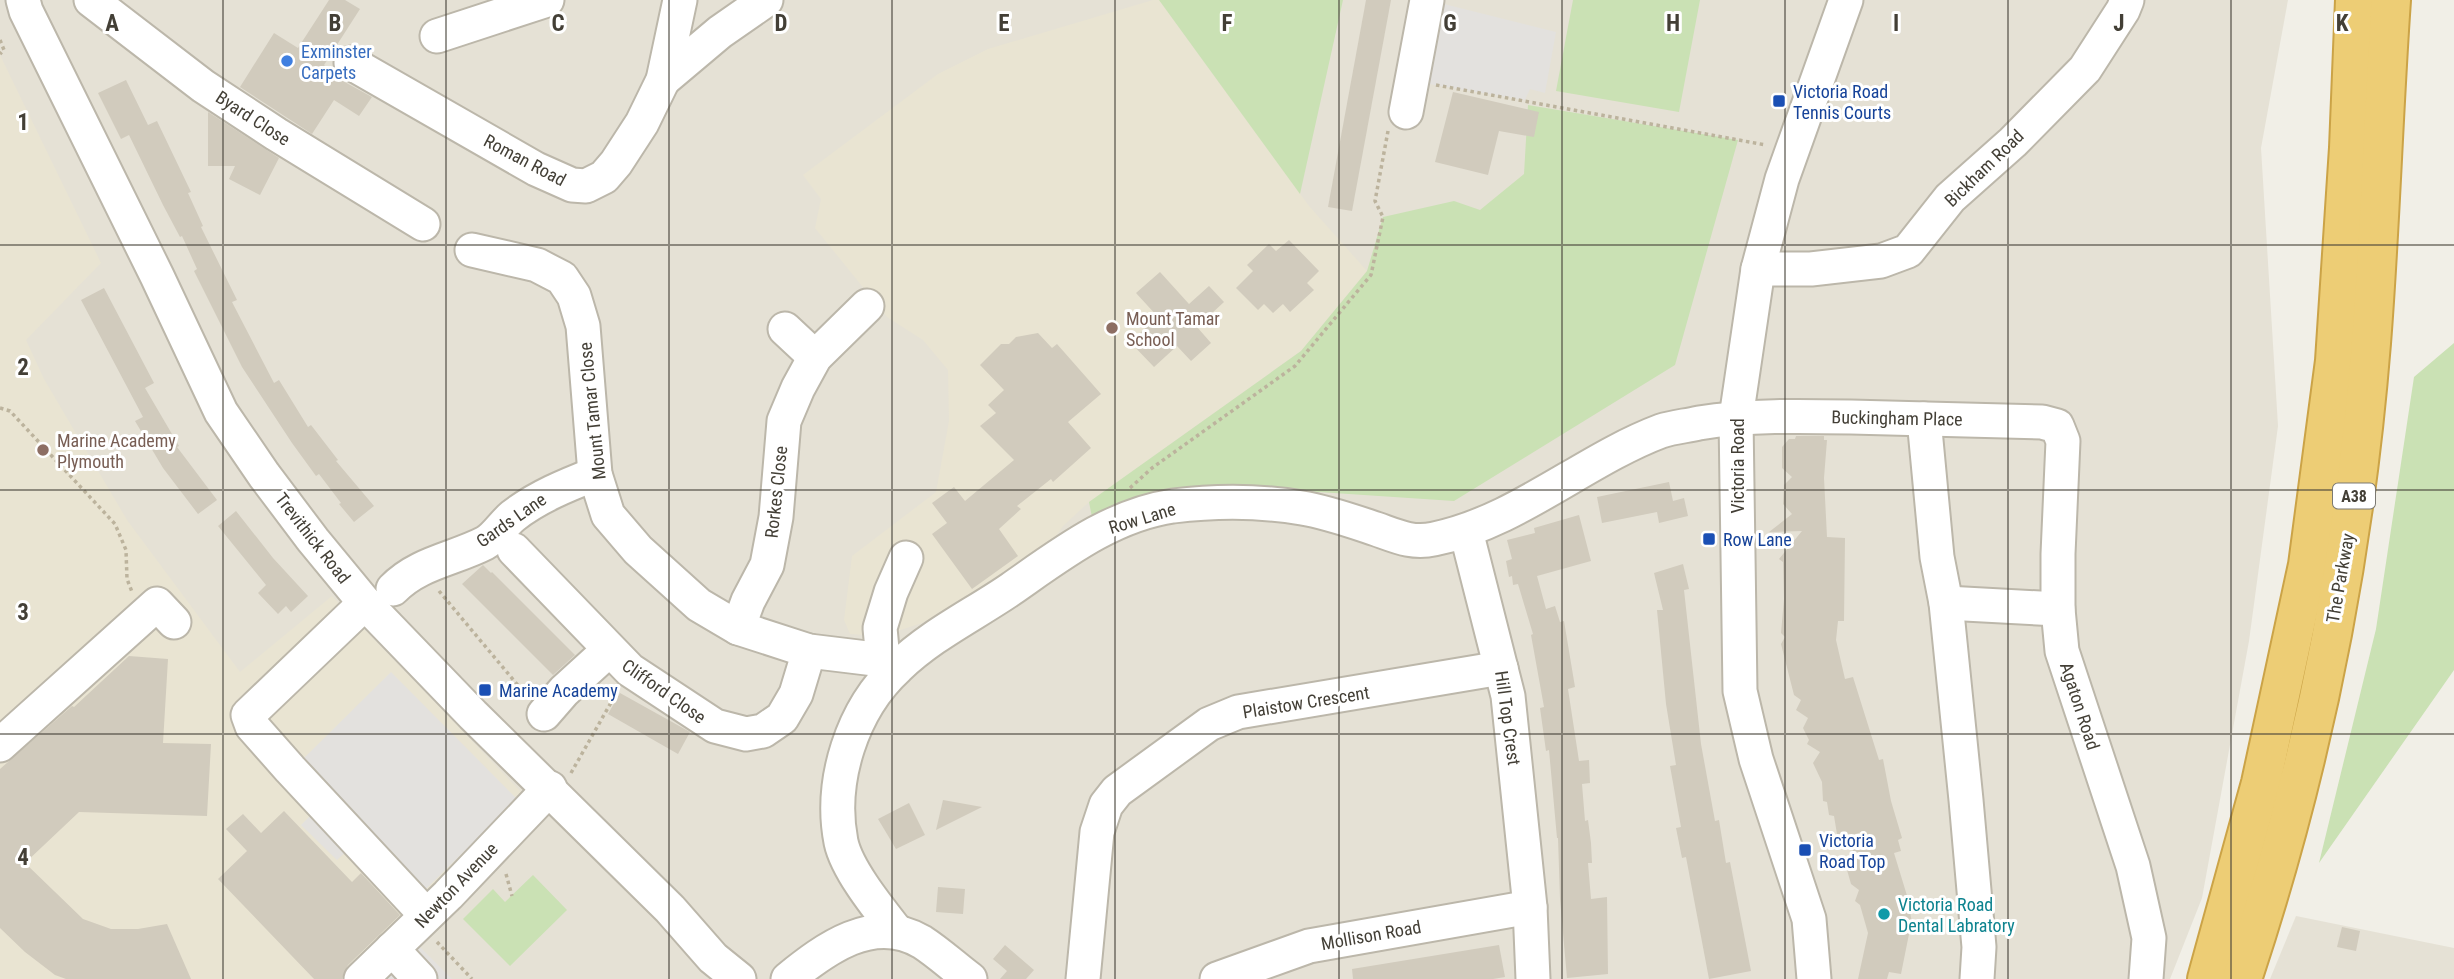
<svg xmlns="http://www.w3.org/2000/svg" width="2454" height="979" viewBox="0 0 2454 979" font-family="'Roboto Condensed',sans-serif">
	<style>
		.residential { fill: #e5e1d5 }
		.education { fill: #e9e4d2 }
		.green { fill: #cae1b4 }
		.parking { fill: #e3e1de }
		.building { fill: #d1cbbd }
		.lines { fill: none; stroke-linecap: round; stroke-linejoin: round }
		.minor-casing { stroke: #bcb7aa; stroke-width: 37 }
		.highway-casing { stroke: #cba347; stroke-width: 42 }
		.path { stroke: #bcb39d; stroke-width: 3.5; stroke-dasharray: 3.5 3.5; stroke-linecap: butt }
		.minor { stroke: #fff; stroke-width: 33 }
		.highway { stroke: #edcd75; stroke-width: 38 }
		.grid { fill: none; stroke: #433f36; stroke-width: 2; stroke-opacity: 0.55 }
		.shop-dot { fill: #3f7fe0; stroke: #fff; stroke-width: 2.5 }
		.transit-dot { fill: #1a4fb4; stroke: #fff; stroke-width: 2.5 }
		.education-dot { fill: #8d6e63; stroke: #fff; stroke-width: 2.5 }
		.culture-dot { fill: #0f9aa8; stroke: #fff; stroke-width: 2.5 }
		.labels { text-anchor: middle; dominant-baseline: central; stroke-width: 6; stroke-linejoin: round; paint-order: stroke }
		.shield { fill: #fff; stroke: #7b7972; stroke-width: 2 }
		.shield-label { font-size: 16px; font-weight: bold; fill: #433f36 }
		.shop-label { font-size: 18px; fill: #366cbe; stroke: #fff; text-anchor: start }
		.transit-label { font-size: 18px; fill: #164399; stroke: #fff; text-anchor: start }
		.street-label { font-size: 18px; fill: #433f36; stroke: #fff }
		.education-label { font-size: 18px; fill: #785e54; stroke: #fff; text-anchor: start }
		.culture-label { font-size: 18px; fill: #0d838f; stroke: #fff; text-anchor: start }
		.grid-label { font-size: 23px; text-anchor: middle; font-weight: bold; fill: #433f36; stroke: #fff; stroke-width: 6; stroke-linejoin: round; paint-order: stroke }
	</style>
	<rect width="100%" height="100%" fill="#f1efe7"/>
	<g class="residential">
		<polygon points="0,0 2288,0 2261,148 2278,426 2249,641 2202,898 2170,979 0,979"/>
		<polygon points="2296,916 2454,948 2454,979 2270,979"/>
	</g>
	<g class="education">
		<polygon points="1153,0 1159,0 1309,206 1367,271 1301,351 1089,502 1063,526 1052,542 978,594 922,623 882,636 850,634 844,620 852,556 936,492 949,421 948,370 923,340 887,317 815,228 821,199 803,175 938,74 988,49"/>
		<polygon points="0,55 101,263 26,340 44,379 127,520 240,672 332,596 525,796 349,979 0,979"/>
	</g>
	<g class="green">
		<polygon points="1159,0 1343,0 1300,194"/>
		<polygon points="1573,0 1700,0 1679,112 1556,91"/>
		<polygon points="1528,105 1738,140 1675,365 1454,501 1228,486 1092,517 1089,502 1301,351 1367,271 1383,217 1454,201 1480,210 1524,174"/>
		<polygon points="2454,343 2454,670 2319,863 2376,629 2414,377"/>
		<polygon points="533,875 567,910 510,966 463,919 493,889 505,902"/>
	</g>
	<g class="parking">
		<polygon points="1444,4 1556,32 1545,93 1530,89 1525,100 1429,84"/>
		<polygon points="391,672 517,799 426,889 300,762"/>
		<polygon points="316,810 351,847 337,860 301,825"/>
		<polygon points="412,939 452,979 372,979"/>
	</g>
	<g class="building">
		<polygon points="329,0 345,0 360,9 324,65 341,80 372,97 359,116 334,100 312,134 240,87 274,33 298,48"/>
		<polygon points="1366,0 1391,0 1352,211 1328,207"/>
		<polygon points="126,80 148,125 157,121 191,192 188,193 203,226 201,227 237,300 232,302 274,383 279,380 308,427 311,425 338,460 336,461 374,506 354,522 339,504 341,503 319,474 316,476 292,443 242,367 194,271 197,269 182,236 180,237 163,205 129,135 121,139 98,93"/>
		<polygon points="1453,92 1539,112 1534,137 1499,131 1488,175 1435,162"/>
		<polygon points="208,112 279,158 260,195 229,179 235,166 208,166"/>
		<polygon points="1289,240 1319,271 1307,283 1314,290 1290,312 1283,304 1273,313 1264,304 1258,310 1236,288 1253,271 1247,265 1269,244 1276,251"/>
		<polygon points="1160,272 1189,304 1209,286 1224,302 1197,327 1211,343 1191,361 1177,346 1154,367 1130,342 1158,317 1136,293"/>
		<polygon points="104,288 154,383 145,388 179,446 177,447 217,500 198,514 163,468 135,421 143,417 81,300"/>
		<polygon points="1038,333 1052,348 1057,344 1101,394 1068,422 1091,448 1053,482 1051,479 1017,506 1021,509 999,529 1018,556 972,589 932,534 947,523 932,503 954,487 965,501 1014,460 980,426 996,413 988,405 1004,390 980,365 1001,344 1009,344 1016,337"/>
		<polygon points="1796,436 1824,436 1824,440 1827,440 1824,478 1827,537 1845,538 1844,621 1838,621 1836,640 1845,679 1853,677 1879,760 1883,759 1891,801 1902,838 1898,840 1901,851 1894,853 1912,912 1910,912 1913,928 1910,929 1901,974 1889,972 1887,979 1858,979 1868,933 1860,905 1855,901 1859,890 1851,884 1845,863 1865,831 1843,838 1837,834 1834,816 1829,815 1827,802 1823,801 1822,782 1813,763 1820,752 1807,744 1809,740 1803,728 1808,718 1796,710 1801,700 1794,695 1781,644 1785,637 1781,633 1784,599 1783,562 1779,559 1802,531 1769,532 1792,514 1783,504 1784,485 1792,477 1782,468 1782,447 1789,439 1795,439"/>
		<polygon points="1669,482 1673,501 1684,498 1688,516 1659,523 1657,512 1602,523 1597,497"/>
		<polygon points="236,511 273,558 308,596 291,612 286,606 278,614 258,593 266,585 218,526"/>
		<polygon points="1579,515 1591,561 1537,576 1546,609 1555,606 1560,622 1564,621 1575,687 1568,689 1579,761 1589,760 1590,783 1582,784 1585,821 1588,820 1591,843 1592,863 1588,863 1591,899 1607,897 1608,974 1567,978 1560,899 1558,838 1557,838 1549,750 1546,751 1540,708 1544,707 1531,635 1533,634 1518,584 1513,585 1512,576 1509,577 1506,561 1512,559 1507,540 1535,533 1534,528"/>
		<polygon points="1683,564 1689,589 1684,590 1701,744 1715,821 1719,820 1726,863 1730,862 1751,971 1709,979 1686,857 1682,858 1676,828 1681,827 1670,766 1676,765 1666,704 1657,610 1663,610 1654,573"/>
		<polygon points="483,565 491,573 492,572 575,655 553,675 462,584"/>
		<polygon points="129,656 168,659 163,743 211,744 207,816 79,812 25,863 83,919 111,929 138,929 167,924 191,979 66,979 55,975 25,952 0,928 0,769 72,706 74,707"/>
		<polygon points="620,693 690,732 678,754 608,714"/>
		<polygon points="943,800 982,807 936,830"/>
		<polygon points="909,803 925,835 896,849 878,819"/>
		<polygon points="284,811 352,882 361,873 400,915 348,965 342,979 314,979 218,879 247,851 226,829 243,814 261,833"/>
		<polygon points="938,887 965,889 963,914 936,912"/>
		<polygon points="2342,927 2360,931 2356,951 2337,947"/>
		<polygon points="1005,945 1034,970 1026,979 1000,979 1007,971 993,959"/>
		<polygon points="1499,945 1505,977 1493,979 1353,979 1352,969"/>
	</g>
	<g class="lines">
		<g class="minor-casing">
			<g id="minor">
				<polyline points="23,0 26,11 157,276 221,412 264,475 313,540 365,603 473,715 670,909 713,958 739,979"/>
				<polyline points="91,0 203,86 276,134 423,224"/>
				<polyline points="437,36 547,0"/>
				<polyline points="351,63 536,169 572,185 586,186 604,177 616,163 642,123 663,80 680,0"/>
				<polyline points="663,80 720,32 766,0"/>
				<polyline points="1406,112 1427,0"/>
				<polyline points="472,250 537,265 562,278 574,296 583,326 595,474 608,515 638,550 699,605 738,628 809,651 883,660 894,670"/>
				<polyline points="1758,269 1811,269 1881,261 1908,251 1950,198 2013,142 2085,69 2123,10 2127,0"/>
				<polyline points="785,329 815,357"/>
				<polyline points="1924,419 1937,557 1946,603 1966,800 1979,947 1977,979"/>
				<polyline points="1466,531 1508,696 1530,907 1533,979"/>
				<polyline points="514,550 630,670 715,726 746,734 763,731 782,718 796,694 809,651"/>
				<path d="M 393,589 C 418,563 454,559 485,543 C 496,537 503,524 513,516 C 537,497 567,485 595,474"/>
				<polyline points="365,603 248,715 252,726 290,769 426,915"/>
				<polyline points="1946,603 2058,609"/>
				<polyline points="738,628 748,601 767,565 776,517 784,421 798,388 815,357 867,306"/>
				<polyline points="883,660 880,628 891,592 906,558"/>
				<polyline points="544,714 564,691 609,650"/>
				<polyline points="0,745 157,604 174,622"/>
				<path d="M 897,932 C 879,909 847,870 841,842 C 829,781 852,709 898,667 C 931,635 973,615 1011,589 C 1060,555 1111,515 1173,506 C 1215,501 1261,501 1302,508 C 1327,512 1352,521 1376,529 C 1396,536 1412,544 1434,539 C 1517,522 1584,460 1661,431 C 1673,427 1686,426 1699,423 C 1749,415 1800,416 1851,417 C 1915,419 1978,420 2042,422 L 2057,426 L 2063,441 L 2058,554 L 2058,609 L 2062,651 L 2133,866 L 2149,938 L 2146,979"/>
				<polyline points="392,949 420,979"/>
				<polyline points="361,979 448,895 550,788"/>
				<path d="M 788,979 C 825,949 873,913 922,942 C 939,953 954,967 970,979"/>
				<polyline points="1083,979 1097,832 1106,805 1117,791 1209,724 1238,712 1501,668"/>
				<polyline points="1217,979 1309,946 1530,907"/>
				<polyline points="1814,979 1809,919 1756,759 1740,691 1736,418 1758,269 1782,179 1846,0"/>
			</g>
		</g>
		<g class="highway-casing">
			<g id="highway">
				<polyline points="2207,979 2261,783 2308,565 2335,361 2349,148 2355,0"/>
				<path d="M 2242,979 C 2310,775 2354,558 2371,343 C 2380,229 2383,114 2391,0"/>
			</g>
		</g>
		<g class="path">
			<polyline points="0,40 4,50 0,54"/>
			<polyline points="1436,85 1766,145"/>
			<polyline points="0,408 10,411 115,524 126,550 127,579 132,592"/>
			<polyline points="1130,488 1152,468 1295,366 1371,275 1383,217 1375,201 1388,131"/>
			<polyline points="439,591 526,695"/>
			<polyline points="571,773 617,692"/>
			<polyline points="506,874 512,896"/>
			<polyline points="437,942 472,979"/>
		</g>
		<use href="#minor" class="minor"/>
		<use href="#highway" class="highway"/>
	</g>
	<path class="grid" d="M 223,0 L 223,979M 446,0 L 446,979M 669,0 L 669,979M 892,0 L 892,979M 1115,0 L 1115,979M 1339,0 L 1339,979M 1562,0 L 1562,979M 1785,0 L 1785,979M 2008,0 L 2008,979M 2231,0 L 2231,979M 0,245 L 2454,245M 0,490 L 2454,490M 0,734 L 2454,734"/>
	<circle class="shop-dot" cx="287" cy="61" r="7"/>
	<g class="transit-dot">
		<rect x="1772" y="94" width="14" height="14" rx="3.5"/>
		<rect x="1702" y="532" width="14" height="14" rx="3.5"/>
		<rect x="478" y="683" width="14" height="14" rx="3.5"/>
		<rect x="1798" y="843" width="14" height="14" rx="3.5"/>
	</g>
	<g class="education-dot">
		<circle cx="1112" cy="328" r="7"/>
		<circle cx="43" cy="450" r="7"/>
	</g>
	<circle class="culture-dot" cx="1884" cy="914" r="7"/>
	<g class="labels">
		<rect class="shield" x="2333" y="483.5" width="42" height="25" rx="5"/>
		<g class="shield-label">
			<text x="2354" y="496">A38</text>
		</g>
		<g class="shop-label">
			<text x="301" y="51">Exminster<tspan x="301" dy="21">Carpets</tspan></text>
		</g>
		<g class="transit-label">
			<text x="1793" y="91">Victoria Road<tspan x="1793" dy="21">Tennis Courts</tspan></text>
			<text x="1723" y="539">Row Lane</text>
			<text x="499" y="690">Marine Academy</text>
			<text x="1819" y="840">Victoria<tspan x="1819" dy="21">Road Top</tspan></text>
		</g>
		<g class="street-label">
			<text transform="translate(253 118) rotate(33)">Byard Close</text>
			<text transform="translate(525 160) rotate(28)">Roman Road</text>
			<text transform="translate(1984 168) rotate(-44)">Bickham Road</text>
			<text transform="translate(592 411) rotate(-96)">Mount Tamar Close</text>
			<text transform="translate(1897 418) rotate(1)">Buckingham Place</text>
			<text transform="translate(1737 466) rotate(-90)">Victoria Road</text>
			<text transform="translate(776 492) rotate(-84)">Rorkes Close</text>
			<text transform="translate(1142 518) rotate(-17)">Row Lane</text>
			<text transform="translate(511 520) rotate(-35)">Gards Lane</text>
			<text transform="translate(313 538) rotate(52)">Trevithick Road</text>
			<text transform="translate(2340 578) rotate(-80)">The Parkway</text>
			<text transform="translate(664 691) rotate(35)">Clifford Close</text>
			<text transform="translate(1306 702) rotate(-9)">Plaistow Crescent</text>
			<text transform="translate(2080 706) rotate(72)">Agaton Road</text>
			<text transform="translate(1508 718) rotate(82)">Hill Top Crest</text>
			<text transform="translate(456 885) rotate(-46)">Newton Avenue</text>
			<text transform="translate(1371 935) rotate(-10)">Mollison Road</text>
		</g>
		<g class="education-label">
			<text x="1126" y="318">Mount Tamar<tspan x="1126" dy="21">School</tspan></text>
			<text x="57" y="440">Marine Academy<tspan x="57" dy="21">Plymouth</tspan></text>
		</g>
		<g class="culture-label">
			<text x="1898" y="904">Victoria Road<tspan x="1898" dy="21">Dental Labratory</tspan></text>
		</g>
	</g>
	<g class="grid-label">
		<text x="112" y="31">A</text>
		<text x="335" y="31">B</text>
		<text x="558" y="31">C</text>
		<text x="781" y="31">D</text>
		<text x="1004" y="31">E</text>
		<text x="1227" y="31">F</text>
		<text x="1450" y="31">G</text>
		<text x="1673" y="31">H</text>
		<text x="1896" y="31">I</text>
		<text x="2119" y="31">J</text>
		<text x="2342" y="31">K</text>
		<text x="23" y="130">1</text>
		<text x="23" y="375">2</text>
		<text x="23" y="620">3</text>
		<text x="23" y="865">4</text>
	</g>
</svg>
